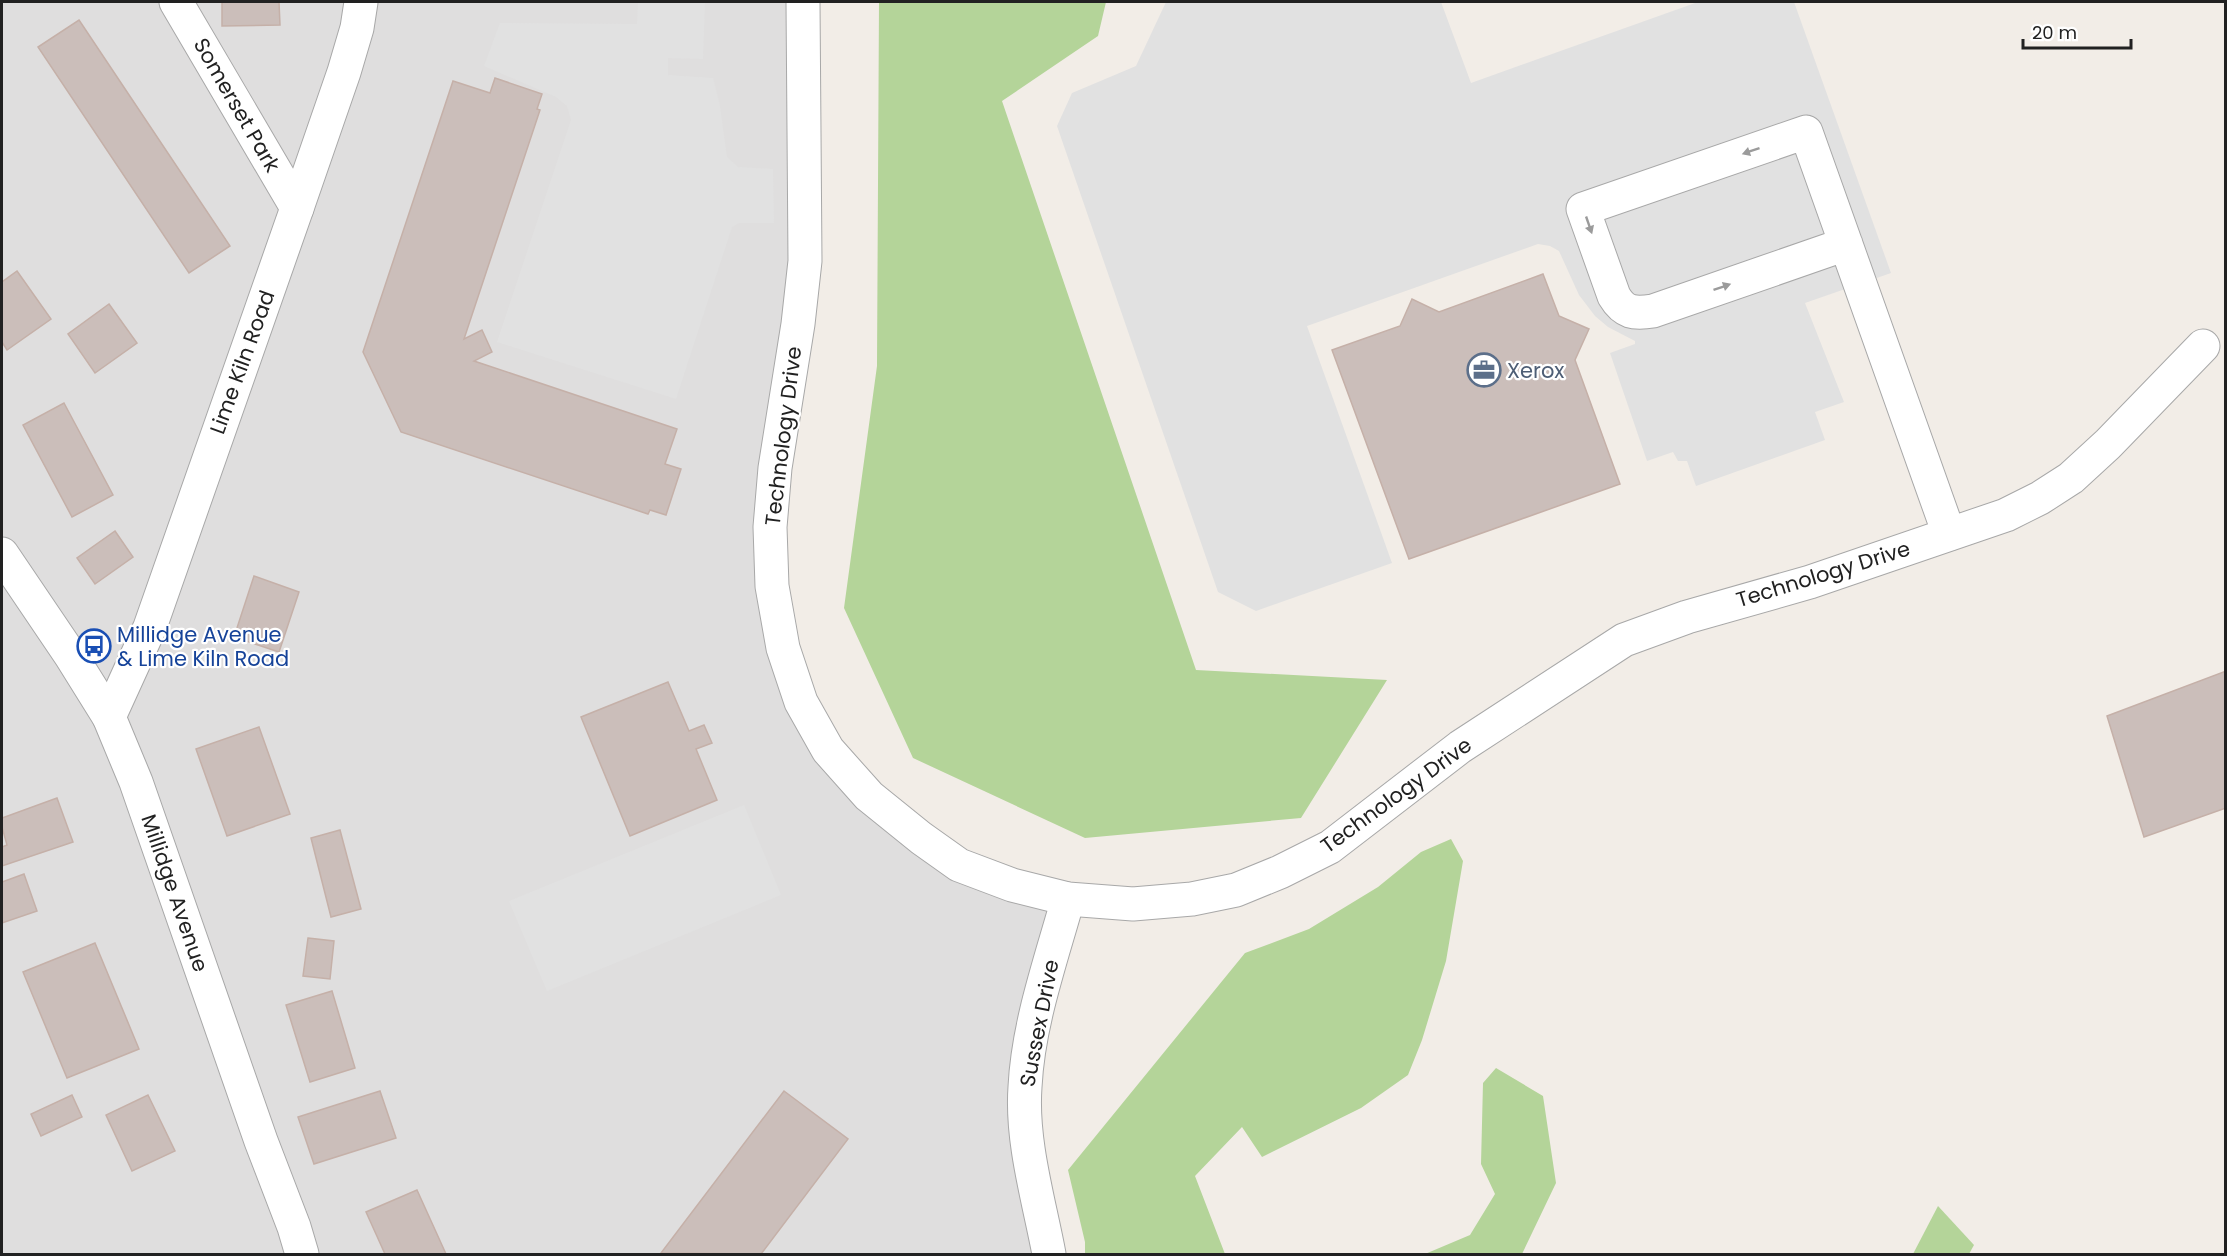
<svg xmlns="http://www.w3.org/2000/svg" width="2227" height="1256" viewBox="0 0 2227 1256" font-family="Poppins,sans-serif">
	<style>
		.residential { fill: #dfdede }
		.forest { fill: #b4d499 }
		.parking { fill: #e1e1e1 }
		.building { fill: #cbbeba; stroke: #c5b0a8; stroke-width: 1.5 }
		.lines { fill: none; stroke-linecap: round; stroke-linejoin: round }
		.minor-casing { stroke: #a8a8a8; stroke-width: 35 }
		.minor { stroke: #fff; stroke-width: 33 }
		.oneway { fill: #9b9b9b }
		.labels { text-anchor: middle; dominant-baseline: central; stroke-width: 4.5; stroke-linejoin: round; paint-order: stroke }
		.street-label { font-size: 21px; fill: #212121; stroke: #fff }
		.service-label { font-size: 21px; fill: #4e5e75; stroke: #fff; text-anchor: start }
		.transit-label { font-size: 21px; fill: #164399; stroke: #fff; text-anchor: start }
	</style>
	<rect width="100%" height="100%" fill="#f2ede7"/>
	<polygon class="residential" points="2,2 802,2 804,197 766,482 791,704 888,825 1064,902 1021,1103 1049,1254 2,1254"/>
	<g class="forest">
		<polygon points="879,2 1106,2 1098,36 1002,101 1196,670 1387,680 1301,818 1085,838 913,758 844,608 877,366"/>
		<polygon points="1451,839 1463,861 1446,961 1422,1040 1408,1075 1361,1108 1262,1157 1242,1127 1195,1176 1225,1254 1085,1254 1085,1242 1068,1170 1245,953 1309,929 1378,887 1421,852"/>
		<polygon points="1496,1068 1543,1096 1556,1183 1522,1254 1425,1254 1470,1235 1495,1194 1481,1164 1483,1083"/>
		<polygon points="1938,1206 1974,1245 1969,1254 1913,1254"/>
	</g>
	<g class="parking">
		<polygon points="638,2 705,2 703,59 668,58 668,75 713,78 720,106 727,157 738,167 773,169 774,223 739,223 732,227 676,399 497,342 571,120 567,106 556,97 484,66 500,23 637,24"/>
		<polygon points="1166,2 1441,2 1471,83 1698,2 1794,2 1891,273 1805,303 1844,402 1815,412 1825,440 1696,486 1687,461 1678,461 1673,452 1647,461 1610,353 1635,344 1635,341 1608,327 1595,316 1579,295 1559,251 1550,246 1538,244 1307,326 1392,563 1256,611 1218,592 1057,126 1072,93 1136,66"/>
		<polygon points="744,805 781,895 547,991 509,901"/>
	</g>
	<g class="building">
		<polygon points="222,2 279,2 280,25 222,26"/>
		<polygon points="79,20 230,246 189,273 38,47"/>
		<polygon points="495,78 542,94 537,109 540,110 464,339 482,330 492,352 474,361 677,429 665,464 681,469 666,515 650,510 648,514 401,432 363,352 453,81 490,93"/>
		<polygon points="17,271 51,319 7,350 2,342 2,282"/>
		<polygon points="1543,274 1559,316 1589,329 1575,360 1620,484 1409,559 1332,350 1400,326 1412,299 1439,312"/>
		<polygon points="109,304 137,343 95,373 68,334"/>
		<polygon points="64,403 113,495 72,517 23,425"/>
		<polygon points="115,531 133,557 95,584 77,558"/>
		<polygon points="254,576 299,592 279,652 234,637"/>
		<polygon points="2226,671 2226,808 2144,837 2107,716"/>
		<polygon points="668,682 689,731 704,725 712,743 696,749 717,800 630,836 581,717"/>
		<polygon points="259,727 290,814 227,836 196,749"/>
		<polygon points="57,798 73,842 2,866 2,847 7,845 2,827 2,818"/>
		<polygon points="340,830 361,909 331,917 311,838"/>
		<polygon points="24,874 37,911 2,923 2,882"/>
		<polygon points="308,938 334,941 330,979 303,976"/>
		<polygon points="95,943 139,1049 67,1078 23,972"/>
		<polygon points="332,991 355,1068 310,1082 286,1005"/>
		<polygon points="380,1091 396,1138 314,1164 298,1117"/>
		<polygon points="784,1091 848,1139 761,1254 661,1253"/>
		<polygon points="72,1095 82,1117 41,1136 31,1114"/>
		<polygon points="148,1095 175,1151 132,1171 106,1115"/>
		<polygon points="417,1190 446,1254 385,1254 366,1212"/>
	</g>
	<g class="lines">
		<g class="minor-casing">
			<g id="minor">
				<polyline points="176,2 297,208"/>
				<polyline points="803,2 805,261 798,324 775,468 770,527 772,586 783,648 801,702 828,750 869,796 921,838 959,865 1012,885 1068,899 1133,904 1192,899 1236,890 1280,872 1330,847 1460,747 1624,640 1687,617 1810,582 2006,515 2040,498 2071,478 2108,444 2203,346"/>
				<path d="M 1846,244 L 1653,311 C 1634,314 1624,313 1614,296 L 1583,209 L 1806,132 L 1949,534"/>
				<polyline points="2,554 71,656 109,717 136,782 261,1141 294,1227 302,1254"/>
				<polyline points="109,717 150,627 297,208 344,72 357,28 361,2"/>
				<path d="M 1049,1254 C 1039,1201 1021,1141 1025,1087 C 1028,1024 1051,960 1068,899"/>
			</g>
		</g>
		<use href="#minor" class="minor"/>
	</g>
	<defs><path id="oneway-solid" d="M-6-.8H1V-3.2L6.5 0L1 3.2V.8H-6Z" transform="scale(1.5)"/></defs>
	<g class="oneway">
		<use href="#oneway-solid" transform="translate(1751 151) rotate(161)"/>
		<use href="#oneway-solid" transform="translate(1589 225) rotate(71)"/>
		<use href="#oneway-solid" transform="translate(1722 287) rotate(-19)"/>
	</g>
	<defs>
		<g id="office-ring" transform="scale(1.725)"><circle r="9.5" fill="#fff" stroke="#5c6f8a" stroke-width="1.5"/><path d="M-6-3h4V-5.5h4V-3h4V5H-6ZM-1-4.5V-3h2v-1.5ZM-6 0V1H6V0Z" fill="#5c6f8a"/></g>
		<g id="bus-ring" transform="scale(1.725)"><circle r="9.5" fill="#fff" stroke="#1a4fb4" stroke-width="1.5"/><path d="M-5-6H5V4H4V6H2V4H-2V6H-4V4H-5ZM-3.5-4V0h7V-4ZM-3.5 1.2v1.5H-2V1.2ZM2 1.2v1.5H3.5V1.2Z" fill="#1a4fb4"/></g>
	</defs>
	<g fill-rule="evenodd">
		<use href="#office-ring" x="1484" y="370"/>
		<use href="#bus-ring" x="94" y="646"/>
	</g>
	<g class="labels">
		<g class="street-label">
			<text transform="translate(237 105) rotate(60)">Somerset Park</text>
			<text transform="translate(242 362) rotate(-70)">Lime Kiln Road</text>
			<text transform="translate(783 436) rotate(-83)">Technology Drive</text>
			<text transform="translate(1823 574) rotate(-17)">Technology Drive</text>
			<text transform="translate(1396 795) rotate(-36)">Technology Drive</text>
			<text transform="translate(175 893) rotate(71)">Millidge Avenue</text>
			<text transform="translate(1039 1023) rotate(-79)">Sussex Drive</text>
		</g>
		<g class="service-label">
			<text x="1507" y="370">Xerox</text>
		</g>
		<g class="transit-label">
			<text x="117" y="634">Millidge Avenue<tspan x="117" dy="24">&amp; Lime Kiln Road</tspan></text>
		</g>
	</g>
	<rect width="2227" height="1256" fill="none" stroke="#212121" stroke-width="6"/>
	<path d="M2023 39v9h108v-9" fill="none" stroke="#212121" stroke-width="3"/>
	<text x="2032" y="39" font-size="18" fill="#212121" stroke="#ffffff" stroke-width="4.5" paint-order="stroke">20 m</text>
</svg>
